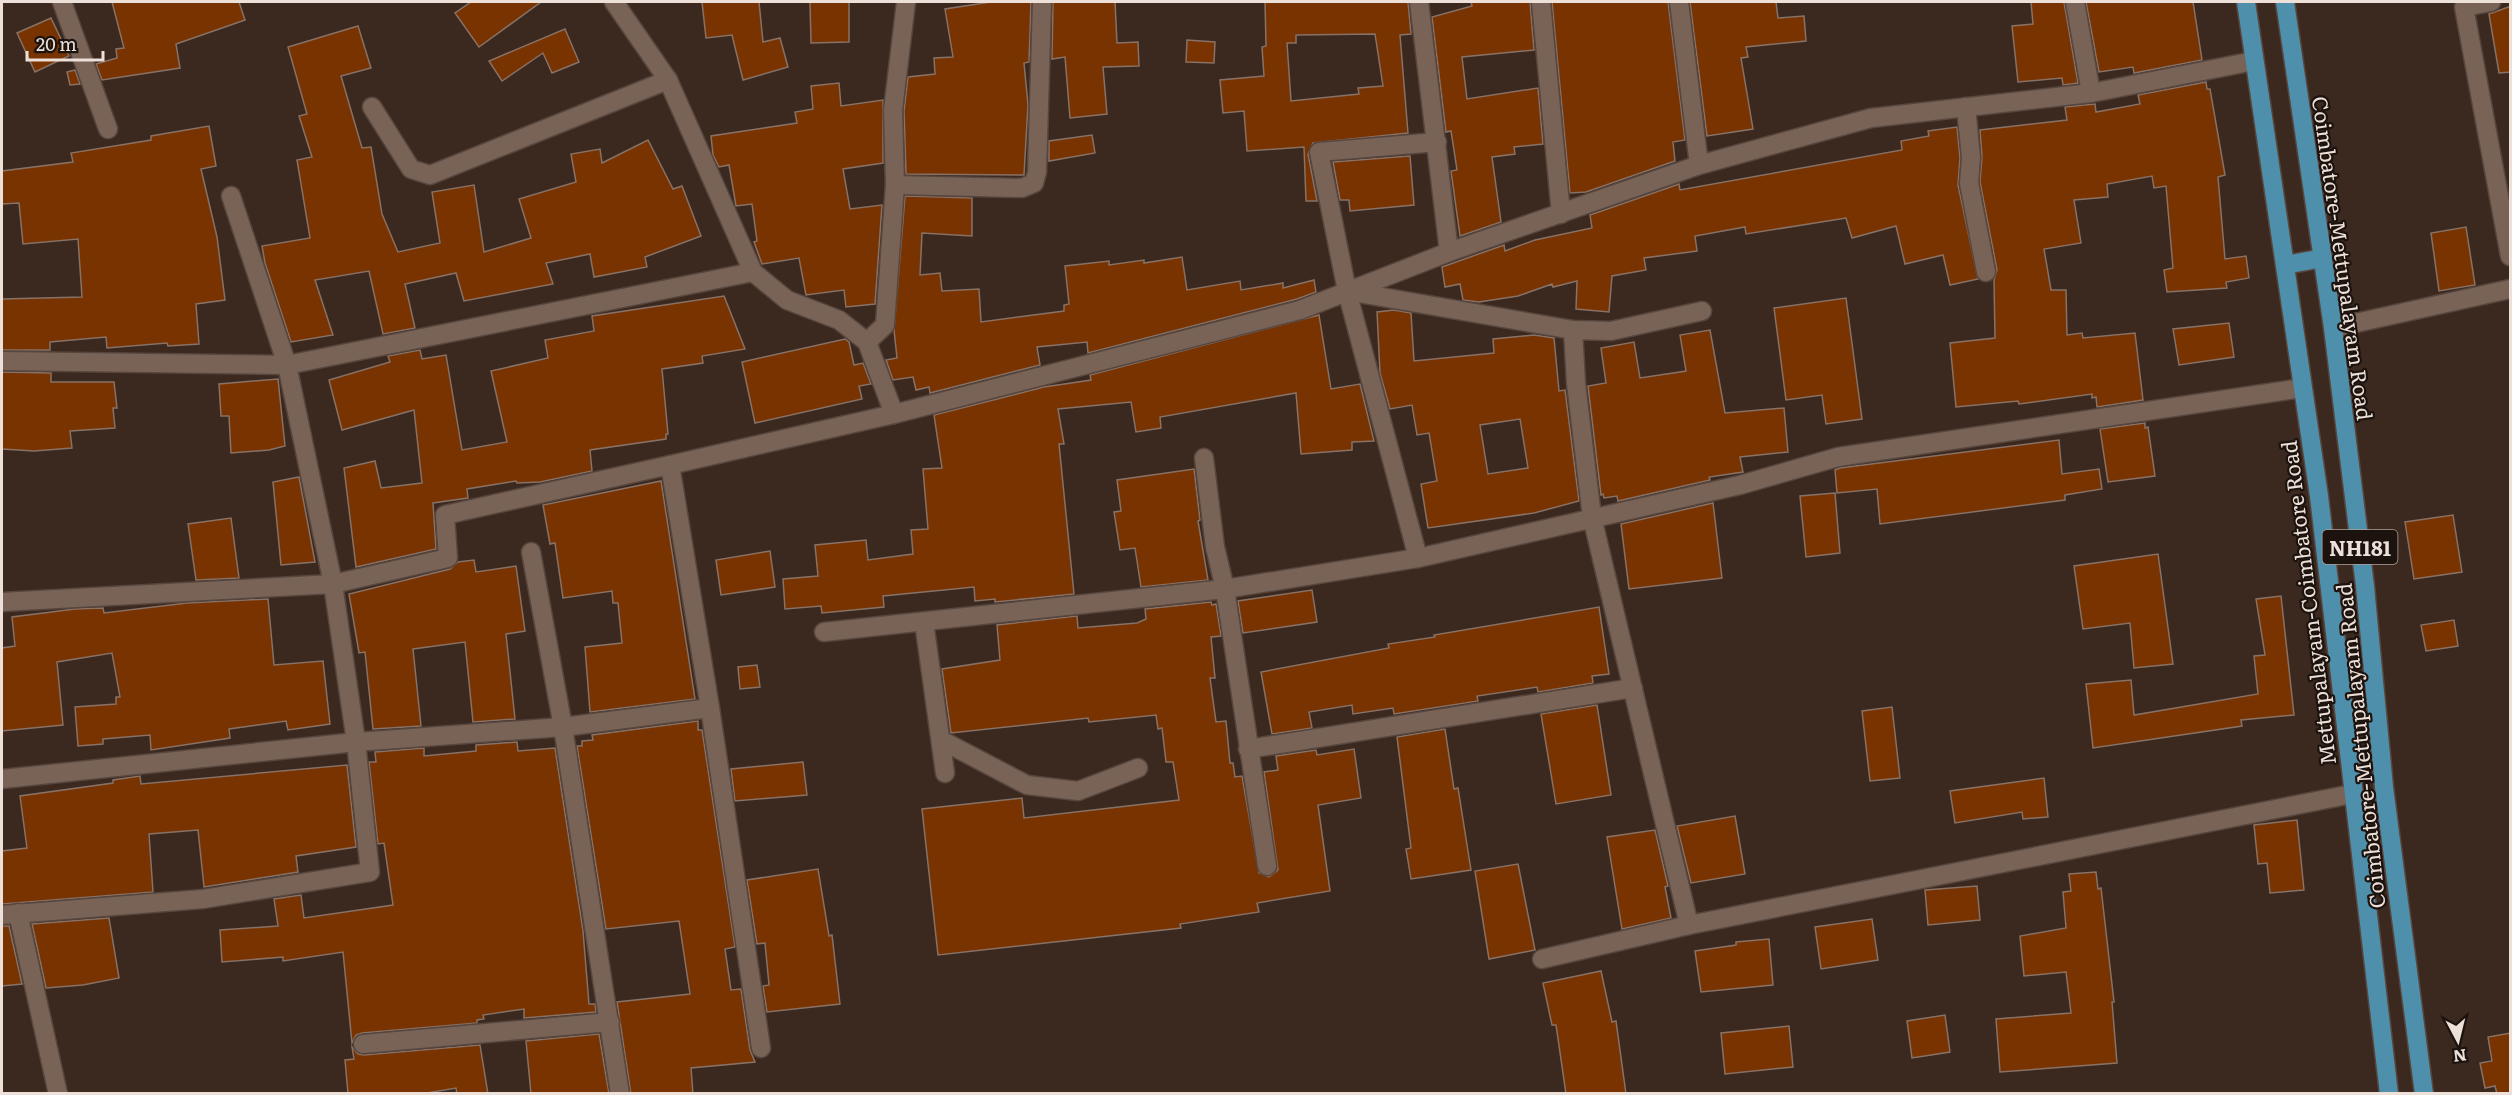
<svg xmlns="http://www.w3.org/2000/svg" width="2512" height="1095" viewBox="0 0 2512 1095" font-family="Literata,serif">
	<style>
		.building { fill: #783300; stroke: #887165; stroke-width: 1.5; fill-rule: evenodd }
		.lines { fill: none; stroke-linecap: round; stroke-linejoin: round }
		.minor-casing { stroke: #57463e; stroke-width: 21 }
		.trunk-casing { stroke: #57463e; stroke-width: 21 }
		.minor { stroke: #796357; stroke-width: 18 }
		.trunk { stroke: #4e8fac; stroke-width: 18 }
		.labels { text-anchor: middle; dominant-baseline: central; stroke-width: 4.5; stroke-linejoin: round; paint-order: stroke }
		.shield { fill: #1c130f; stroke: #aea29c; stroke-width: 1.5 }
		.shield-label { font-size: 20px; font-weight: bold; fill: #ede0d9 }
		.street-label { font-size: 21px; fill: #ede0d9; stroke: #1c130f }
	</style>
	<rect width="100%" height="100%" fill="#3b281e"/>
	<g class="building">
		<polygon points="112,2 239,2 245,20 176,44 180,68 102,80 96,64 117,58 116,49 124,48"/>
		<polygon points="471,2 541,2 479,47 455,13"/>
		<polygon points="702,2 759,2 763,42 780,38 788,67 743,80 732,35 706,38"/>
		<polygon points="810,2 849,2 849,42 811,43"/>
		<polygon points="991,2 1031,2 1029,62 1024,63 1028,105 1024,175 906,174 904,111 908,77 935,74 934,58 953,57 945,9"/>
		<polygon points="1053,2 1115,2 1117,43 1138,42 1139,66 1103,67 1107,114 1070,118 1065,57 1052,59"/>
		<path d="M 1265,2 L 1408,2 L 1411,34 L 1400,35 L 1408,133 L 1313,143 L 1308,154 L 1317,201 L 1306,201 L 1304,147 L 1247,151 L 1244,111 L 1223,113 L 1220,80 L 1264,76 L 1262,47 L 1266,46 ZM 1375,34 L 1383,86 L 1358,88 L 1359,94 L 1291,101 L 1287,43 L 1296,43 L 1296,35 Z"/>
		<polygon points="1471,2 1530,2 1534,50 1462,57 1467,99 1538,88 1543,144 1514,147 1515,154 1492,157 1501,222 1460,236 1451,171 1457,170 1451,131 1446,132 1432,17 1472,6"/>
		<polygon points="1552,2 1668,2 1685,140 1673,142 1675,161 1586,192 1570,193"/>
		<polygon points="1690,2 1776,2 1778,18 1804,16 1806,41 1746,47 1748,57 1741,58 1753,129 1707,136"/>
		<polygon points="2031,2 2064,2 2078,83 2063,85 2062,78 2018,82 2012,26 2033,24"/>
		<polygon points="2086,2 2193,2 2202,60 2134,73 2133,67 2099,72"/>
		<polygon points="2511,6 2511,72 2499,73 2489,14"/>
		<polygon points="51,18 69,56 35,72 17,33"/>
		<polygon points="358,26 371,68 341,76 362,148 371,147 382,214 398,252 440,243 432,192 474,185 484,252 531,238 519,199 576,182 571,154 600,149 602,163 648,140 673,189 682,186 701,236 645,257 647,267 594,277 590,254 546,263 553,284 464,301 456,273 405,284 415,328 383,334 369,271 315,280 333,335 291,342 265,263 262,246 310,238 297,160 312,157 299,116 307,114 288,47"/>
		<polygon points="565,29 579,62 552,73 543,53 502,81 489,61"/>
		<polygon points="1187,40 1215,42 1214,63 1186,62"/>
		<polygon points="75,70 80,84 70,85 67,72"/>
		<polygon points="2206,82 2207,89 2210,89 2225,175 2218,177 2225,259 2246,256 2249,278 2226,282 2227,288 2167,292 2164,270 2173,268 2166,186 2154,188 2152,176 2107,184 2108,197 2074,200 2081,243 2044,249 2051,290 2066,290 2067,335 2082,333 2083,338 2135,333 2143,400 2097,407 2096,397 2092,398 2092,394 2019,404 2018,401 1956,407 1950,343 1995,338 1994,280 1997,270 1980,182 1982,157 1980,130 2067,120 2065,107 2095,104 2096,112 2140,104 2138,95"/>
		<polygon points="839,83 841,106 883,100 883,163 843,169 850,209 882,205 875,304 846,307 844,290 806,295 799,258 762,264 754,242 757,241 752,204 736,206 729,165 719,167 713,155 711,136 797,123 795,112 813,109 811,86"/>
		<polygon points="209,126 216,166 201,169 217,237 225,300 196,304 199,344 168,346 167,343 107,348 106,337 50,342 50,350 2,350 2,299 82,297 78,239 23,244 19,203 2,204 2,171 73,162 71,153 151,140 151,136"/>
		<polygon points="1957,127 1960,158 1958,185 1978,279 1950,285 1943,255 1905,264 1896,226 1852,238 1846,218 1746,234 1745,227 1695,236 1697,251 1644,258 1646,270 1612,276 1609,312 1576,309 1577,281 1553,287 1552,284 1518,296 1479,302 1463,300 1460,284 1445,287 1442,267 1504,245 1505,251 1535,240 1592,228 1590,215 1679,184 1680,190 1902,150 1901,141 1929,136 1928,131"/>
		<polygon points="1092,135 1095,153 1049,161 1049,141"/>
		<polygon points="1410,156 1414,205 1350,211 1349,200 1340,200 1333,162"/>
		<polygon points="905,196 972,198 972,236 922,233 920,275 940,273 942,291 979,289 981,322 1064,311 1064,305 1069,304 1065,266 1109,261 1109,265 1144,260 1144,263 1182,257 1187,290 1240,281 1241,290 1283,283 1283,288 1314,280 1316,292 1297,299 1088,353 1087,342 1037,347 1040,365 930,393 929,387 916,390 913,377 893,380 886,360 897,358 894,330"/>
		<polygon points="2466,227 2475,285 2439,291 2431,233"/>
		<polygon points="724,296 745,349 702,356 703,363 662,369 668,434 666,434 666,439 590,450 592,471 540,482 517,483 516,481 467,489 468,498 433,503 436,549 356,567 344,468 375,461 381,488 422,483 414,410 342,430 329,380 390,362 388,356 420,350 422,359 446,355 462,450 507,442 491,371 548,358 545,340 594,331 592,316"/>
		<polygon points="1846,298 1862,419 1826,424 1822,395 1786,400 1774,308"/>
		<path d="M 1394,310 L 1411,313 L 1414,361 L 1494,353 L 1493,339 L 1534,335 L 1554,338 L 1559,391 L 1565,390 L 1579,501 L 1534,513 L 1428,528 L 1421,484 L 1437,481 L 1429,433 L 1417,435 L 1412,405 L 1390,409 L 1380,373 L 1377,312 ZM 1520,419 L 1528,468 L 1488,474 L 1480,425 Z"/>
		<polygon points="1319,315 1331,389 1360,384 1374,441 1352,442 1352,450 1301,454 1296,393 1160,417 1161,428 1136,432 1131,402 1058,409 1064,444 1059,444 1074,594 995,602 995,599 975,601 974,587 883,596 884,607 822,613 821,606 785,609 783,579 818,576 815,545 866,540 868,560 913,554 911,530 928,529 923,469 942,468 934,415 1044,387 1091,380 1090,375"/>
		<polygon points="2229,323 2234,357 2179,365 2173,329"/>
		<polygon points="1710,330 1725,413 1784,408 1788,452 1740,457 1743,472 1709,477 1710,480 1618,501 1617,496 1604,498 1603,494 1601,495 1588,386 1606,383 1601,348 1634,342 1640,378 1686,371 1680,335"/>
		<polygon points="845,339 849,342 854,365 863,363 871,384 859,386 862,399 755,423 742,362"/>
		<polygon points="2,372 51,373 51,382 114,382 117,408 113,408 115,428 70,431 72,448 34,451 2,449"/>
		<polygon points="278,379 285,446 269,450 231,453 229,416 221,416 219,384"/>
		<polygon points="2145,423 2145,428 2148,427 2155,476 2108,482 2100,429"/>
		<polygon points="2059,440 2062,474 2099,469 2102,489 2065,495 2065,500 1880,524 1877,489 1837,493 1835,470 1840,468"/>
		<polygon points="1194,469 1200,520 1198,521 1208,580 1141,587 1135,548 1120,550 1114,512 1121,511 1117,480"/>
		<polygon points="299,477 315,562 281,565 273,482"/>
		<polygon points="661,481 695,699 590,712 585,647 622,643 618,603 613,603 612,591 563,598 555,543 550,544 543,505"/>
		<polygon points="1835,493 1840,553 1806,557 1800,496"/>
		<polygon points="1713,503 1722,578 1629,589 1621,524"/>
		<polygon points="2453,515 2462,572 2414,579 2405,522"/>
		<polygon points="231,518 239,578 196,580 188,524"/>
		<polygon points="770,551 775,587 721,595 716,560"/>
		<polygon points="2158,554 2173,664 2134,668 2130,623 2083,629 2074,566"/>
		<polygon points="474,560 476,572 516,566 525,631 506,634 515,719 473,722 465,642 413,649 421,726 373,729 365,652 359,653 349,594 450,569 458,562"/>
		<polygon points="1312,590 1317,622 1243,633 1238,601"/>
		<polygon points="2281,596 2294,715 2241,720 2242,726 2093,748 2086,684 2131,680 2134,715 2258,694 2254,656 2265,655 2256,599"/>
		<polygon points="268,599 274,665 323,661 330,724 288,730 286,721 229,729 230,738 151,750 150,735 103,739 103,744 78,746 75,707 116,704 116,697 120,697 112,653 57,662 63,725 2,731 2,648 15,646 12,617 75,609 103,608 104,613 187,603"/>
		<polygon points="1211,602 1212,605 1216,604 1221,636 1211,637 1215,678 1210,678 1216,722 1226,721 1230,763 1233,763 1235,777 1242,776 1259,873 1269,877 1278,870 1264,772 1278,770 1276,756 1316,750 1317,755 1354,749 1361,798 1318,805 1330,891 1257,903 1259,912 1180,924 1181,928 938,955 922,809 1022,798 1024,818 1179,800 1173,762 1166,762 1162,728 1158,729 1156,715 1089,722 1088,718 951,733 942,669 1000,660 997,625 1077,616 1078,628 1137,623 1146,619 1145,609"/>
		<polygon points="1599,607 1609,674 1592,676 1593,683 1538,692 1537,687 1477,696 1478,701 1394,714 1393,708 1353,714 1352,705 1309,712 1312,728 1272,734 1261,672 1389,648 1388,644 1435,637 1434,635"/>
		<polygon points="2454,620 2458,646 2426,651 2421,625"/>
		<polygon points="757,665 760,687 740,689 738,667"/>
		<polygon points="1597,705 1611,795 1556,804 1541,714"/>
		<polygon points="1892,707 1900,778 1870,781 1862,711"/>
		<polygon points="698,721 698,730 702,730 735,947 725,949 731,990 741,989 750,1050 755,1062 691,1068 693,1094 631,1094 617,1002 690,994 679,921 606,929 577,746 582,746 582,741 593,740 592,735"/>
		<polygon points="1445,729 1454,789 1458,788 1471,870 1411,879 1406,849 1411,848 1397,737"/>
		<polygon points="517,742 518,751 555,748 583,931 589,1004 595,1004 596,1012 524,1018 524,1009 483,1015 484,1019 477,1020 477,1023 362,1033 356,1035 352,1043 343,952 283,961 283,957 222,962 220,930 278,926 274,899 301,895 304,918 393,905 384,843 378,844 369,762 376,762 375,752 424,748 424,756 476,751 476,745"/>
		<polygon points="803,762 807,795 735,801 731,769"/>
		<polygon points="347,765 356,847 296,856 298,872 204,887 198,830 149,834 153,892 2,904 2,851 27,848 20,796 113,783 113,780 140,776 141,784"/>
		<polygon points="2044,778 2048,817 2023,819 2022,812 1955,823 1950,791"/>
		<polygon points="1735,816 1745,874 1691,883 1677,826"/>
		<polygon points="2297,820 2304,890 2270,893 2267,863 2258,864 2254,825"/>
		<polygon points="1655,830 1668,886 1665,887 1671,918 1622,929 1607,837"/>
		<polygon points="1518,864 1535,950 1489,959 1475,871"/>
		<polygon points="818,869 829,936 832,935 840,1004 767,1012 763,986 769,985 765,943 757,944 747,880"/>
		<polygon points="2096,872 2098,889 2101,888 2114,1002 2112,1002 2117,1063 2000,1072 1996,1019 2071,1013 2066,972 2024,976 2020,936 2066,928 2063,892 2071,891 2069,874"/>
		<polygon points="1977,886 1980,920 1928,925 1925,890"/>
		<polygon points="109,918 119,978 83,985 46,988 32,924"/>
		<polygon points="1872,919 1878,960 1821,969 1815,927"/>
		<polygon points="2,926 9,926 22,984 2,986"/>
		<polygon points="1769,939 1773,985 1701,992 1695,951 1736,945 1736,942"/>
		<polygon points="1601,971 1612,1022 1616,1021 1626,1094 1566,1094 1556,1025 1552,1025 1543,983"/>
		<polygon points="1945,1015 1950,1052 1912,1058 1907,1021"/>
		<polygon points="1789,1026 1793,1067 1725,1074 1721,1033"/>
		<polygon points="2511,1033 2511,1094 2497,1094 2495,1086 2485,1088 2480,1063 2492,1061 2488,1037"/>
		<polygon points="599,1034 609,1094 531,1094 526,1041"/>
		<polygon points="480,1045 488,1094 457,1094 456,1088 421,1094 348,1094 345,1060 354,1059 352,1047 358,1054 364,1055"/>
	</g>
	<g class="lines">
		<g class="minor-casing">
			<g id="minor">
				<polyline points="62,2 108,129"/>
				<polyline points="614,2 668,80 753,272 787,300 839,320 867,342 894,414 1300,310 1449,252 1699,165 1871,118 2091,93 2254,61"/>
				<polyline points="1419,2 1449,252"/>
				<polyline points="1541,2 1561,214"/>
				<polyline points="1679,2 1699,165"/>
				<polyline points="2075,2 2091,93"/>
				<polyline points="2491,2 2464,7 2510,256"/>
				<polyline points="372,107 411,169 430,175 668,80"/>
				<polyline points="1966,107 1971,158 1969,183 1986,272"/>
				<polyline points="1437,142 1319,152 1347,291 1573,330 1611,331 1702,311"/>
				<polyline points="895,185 1022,188 1034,183 1037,172 1042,2"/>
				<polyline points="1347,291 1418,558"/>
				<polyline points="2333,328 2510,289"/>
				<polyline points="1573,330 1576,383 1592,517 1689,925 2352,794"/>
				<polyline points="867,342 885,325 895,185 893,110 906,2"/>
				<polyline points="2,361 287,365 231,196"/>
				<polyline points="1204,458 1215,547 1225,589 1267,866"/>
				<polyline points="531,552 563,727 710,708 670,465 894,414"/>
				<polyline points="2,602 333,584 448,558 445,515 670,465"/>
				<polyline points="924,622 945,773"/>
				<polyline points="824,632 1225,589 1418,558 1740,485 1838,457 2302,388"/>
				<polyline points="710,708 761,1048"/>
				<polyline points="941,740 1027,785 1078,791 1138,768"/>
				<polyline points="1248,749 1633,688"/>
				<polyline points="2,779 356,742 370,872 203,899 2,915"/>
				<polyline points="18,913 58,1094"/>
				<polyline points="1542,959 1689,925"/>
				<polyline points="363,1044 610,1022"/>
				<polyline points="620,1094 563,727 356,742 333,584 287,365 753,272"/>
			</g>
		</g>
		<g class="trunk-casing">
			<g id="trunk">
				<polyline points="2246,2 2319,496 2389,1094"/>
				<polyline points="2285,2 2333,328 2365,586 2384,787 2424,1094"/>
				<polyline points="2285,265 2323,258"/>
			</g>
		</g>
		<use href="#minor" class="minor"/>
		<use href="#trunk" class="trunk"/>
	</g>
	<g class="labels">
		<rect class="shield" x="2322.5" y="530" width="75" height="34" rx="4.5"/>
		<g class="shield-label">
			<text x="2360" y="547">NH181</text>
		</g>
		<g class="street-label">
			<text transform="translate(2344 258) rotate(82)">Coimbatore-Mettupalayam Road</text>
			<text transform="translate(2307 603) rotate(-97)">Mettupalayam-Coimbatore Road</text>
			<text transform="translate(2359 746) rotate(-96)">Coimbatore-Mettupalayam Road</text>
		</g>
	</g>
	<rect width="2512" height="1095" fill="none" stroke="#ede0d9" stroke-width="6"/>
	<g transform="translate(2458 1041) rotate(173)" stroke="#1c130f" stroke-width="4.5" paint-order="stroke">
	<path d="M0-4.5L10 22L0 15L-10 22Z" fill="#ede0d9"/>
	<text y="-9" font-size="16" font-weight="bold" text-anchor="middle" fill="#ede0d9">N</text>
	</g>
	<path d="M27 51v9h76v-9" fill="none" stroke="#ede0d9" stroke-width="3"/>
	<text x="36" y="51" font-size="18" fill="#ede0d9" stroke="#1c130f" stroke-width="4.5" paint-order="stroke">20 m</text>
</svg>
